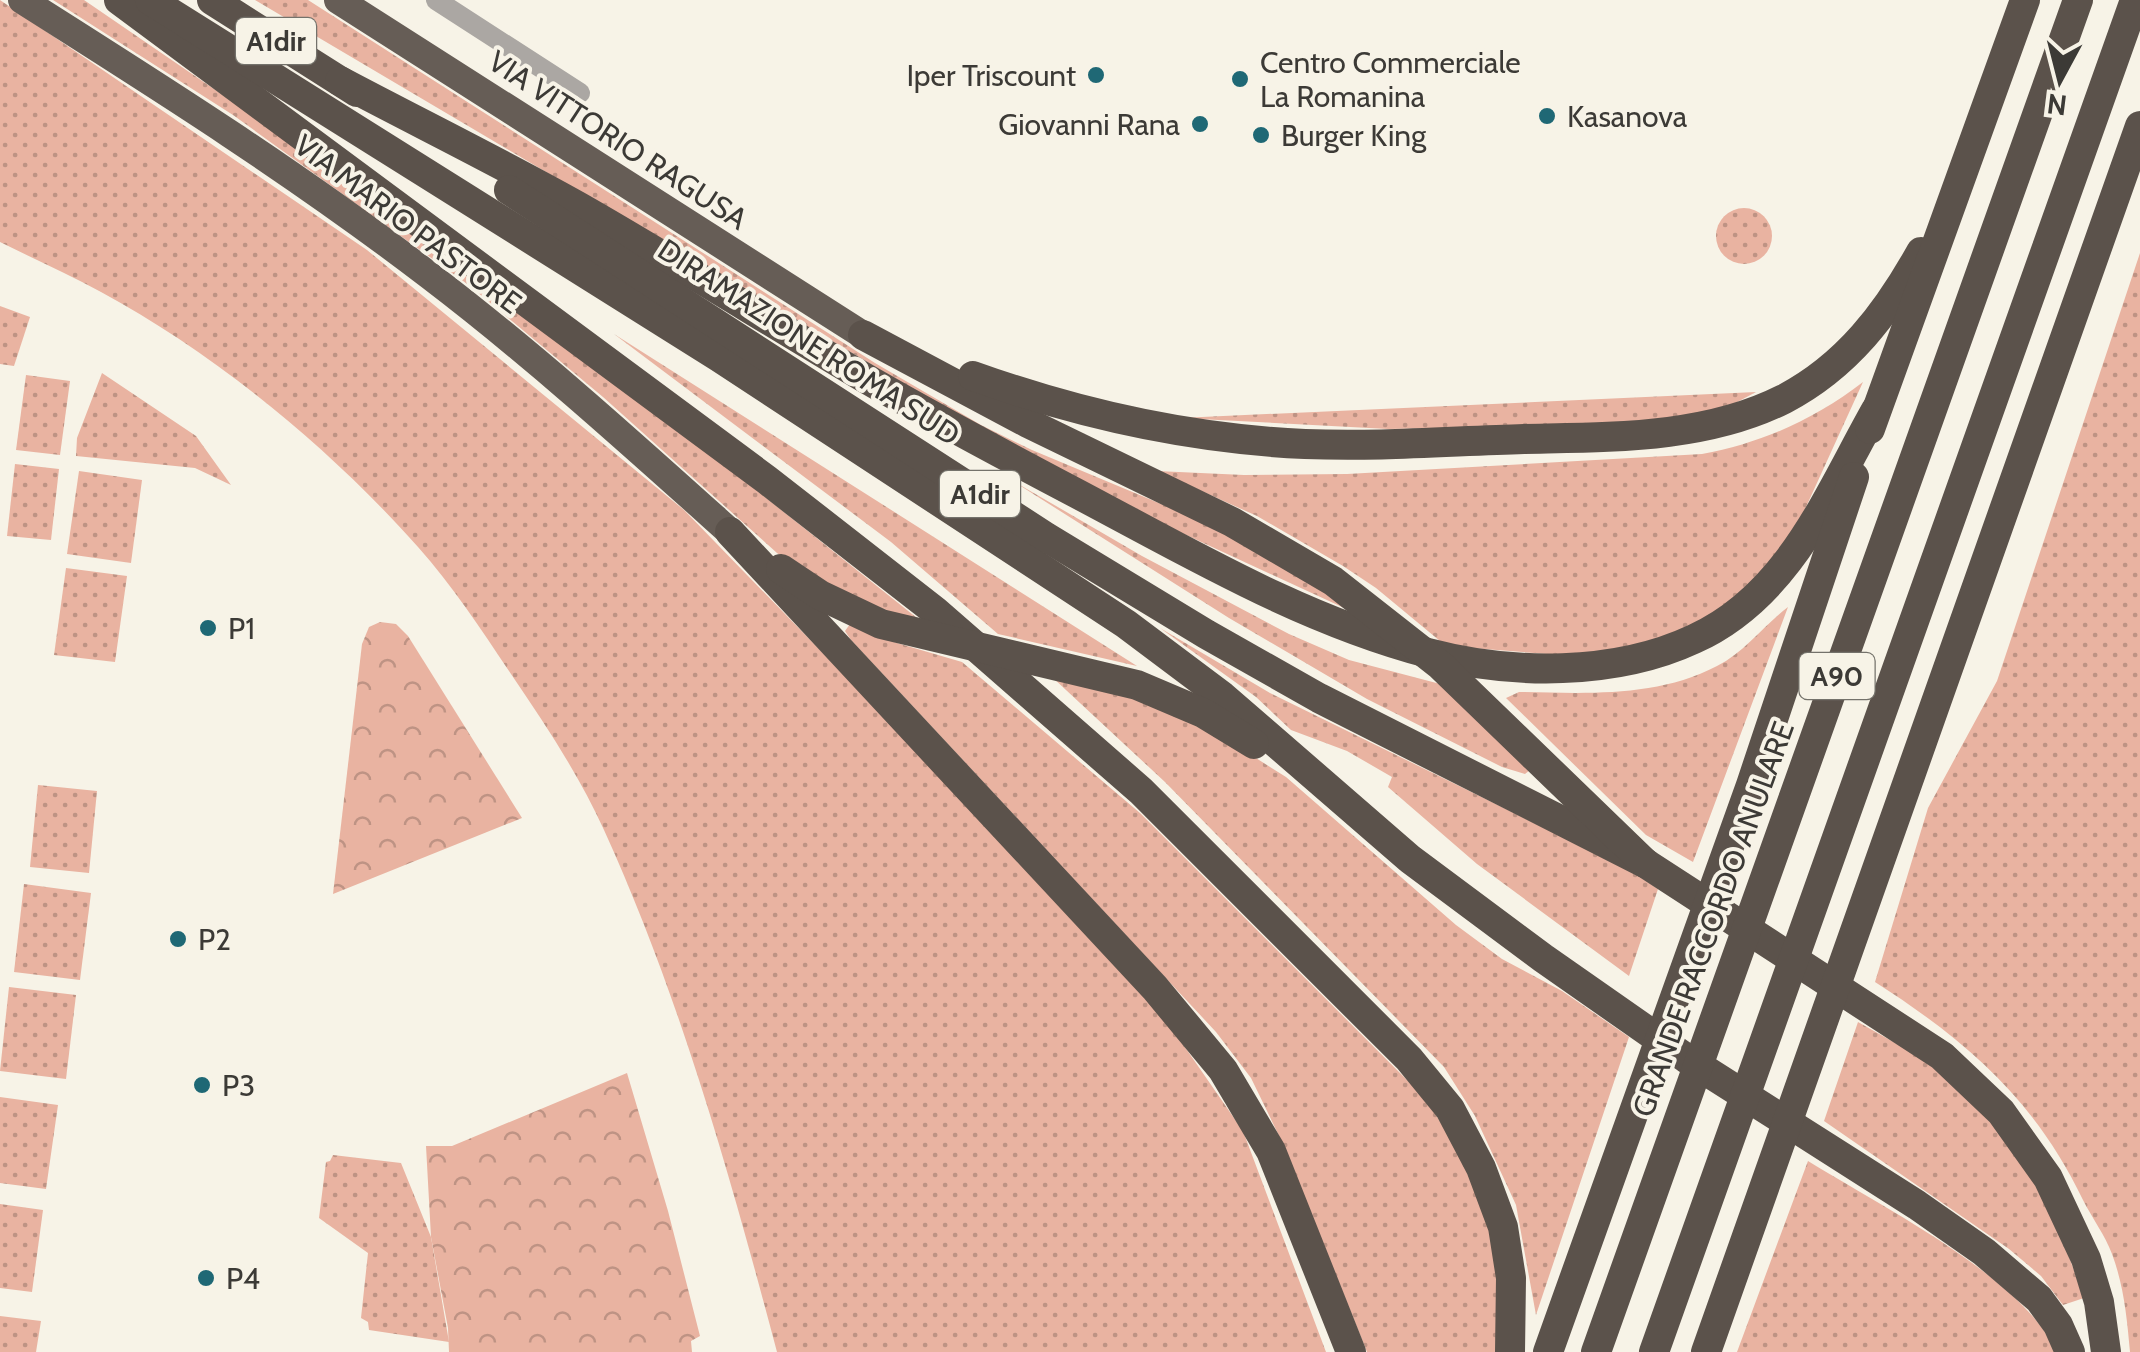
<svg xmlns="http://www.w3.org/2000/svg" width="2140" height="1352" viewBox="0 0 2140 1352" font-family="Cabin,sans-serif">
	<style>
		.grass { fill: url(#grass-dots) }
		.forest { fill: url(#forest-crowns) }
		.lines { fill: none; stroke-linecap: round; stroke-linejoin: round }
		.minor { stroke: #aba7a3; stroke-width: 20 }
		.trunk { stroke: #665d56; stroke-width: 28 }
		.motorway { stroke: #5b524b; stroke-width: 30 }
		.poi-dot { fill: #1f6875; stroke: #f7f3e7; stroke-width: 4 }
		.labels { text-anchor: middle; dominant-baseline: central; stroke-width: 8; stroke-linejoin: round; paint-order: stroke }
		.shield { fill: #f7f3e7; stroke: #74726b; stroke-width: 2.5 }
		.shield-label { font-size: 28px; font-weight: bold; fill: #3c3a36 }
		.poi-label { font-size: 30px; fill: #3c3a36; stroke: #f7f3e7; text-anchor: start }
		.street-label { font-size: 30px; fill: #3c3a36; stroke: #f7f3e7 }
	</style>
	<defs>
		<pattern id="grass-dots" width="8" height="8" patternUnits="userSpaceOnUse" patternTransform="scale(2.5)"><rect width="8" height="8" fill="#e9b3a1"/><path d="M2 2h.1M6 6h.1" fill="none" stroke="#be9384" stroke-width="1.8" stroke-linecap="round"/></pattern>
		<pattern id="forest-crowns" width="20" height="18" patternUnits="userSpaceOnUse" patternTransform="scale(2.5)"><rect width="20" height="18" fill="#e9b3a1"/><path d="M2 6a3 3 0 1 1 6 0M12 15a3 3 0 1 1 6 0" fill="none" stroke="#be9384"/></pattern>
	</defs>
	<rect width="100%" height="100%" fill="#f7f3e7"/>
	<g class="grass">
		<path d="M 0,0 L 367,250 L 684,510 L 951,785 L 1153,1001 L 1243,1131 L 1326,1352 L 777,1352 C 730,1175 680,997 604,830 C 579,775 545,724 511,674 C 482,631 453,586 418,547 C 331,449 216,354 101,292 C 68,274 34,259 0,242 Z"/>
		<polygon points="53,0 84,0 312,156 740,477 917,618 894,614 812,577 777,553 603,397 470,286 233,115"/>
		<polygon points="255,0 308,0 875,363 981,425 1032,450 1221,529 1368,619 1143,515 935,402"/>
		<circle cx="1744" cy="236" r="28"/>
		<path d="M 2140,253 L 2140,1352 L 2130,1352 C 2127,1319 2124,1286 2112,1254 C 2105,1235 2092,1218 2083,1200 C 2035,1100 1967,1041 1875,982 L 1928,808 L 1997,681 Z"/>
		<polygon points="0,306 30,317 14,366 0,364"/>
		<polygon points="614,334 1137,666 998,634 891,542"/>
		<polygon points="102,373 196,436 231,485 195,468 76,456 77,438"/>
		<polygon points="26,375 70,381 60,455 16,450"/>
		<path d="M 1863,382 L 1801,518 L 1781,555 L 1737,601 L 1662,640 L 1573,656 L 1446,646 L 1376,588 L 1343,566 L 1257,516 L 1157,471 L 1244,475 L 1347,474 L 1702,454 C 1762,443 1815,419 1863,382 Z"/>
		<polygon points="1756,392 1728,407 1670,419 1618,425 1388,429 1180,418"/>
		<polygon points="15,464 59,469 51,540 7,536"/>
		<polygon points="79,471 142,480 131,563 67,554"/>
		<polygon points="1008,478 1142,556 1289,634 1349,660 1444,685 1530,770 1525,774 1502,767 1367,699 1229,618"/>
		<polygon points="66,568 127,576 115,662 54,655"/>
		<path d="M 1788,607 L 1693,862 L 1646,835 L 1506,698 L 1519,692 C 1586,693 1656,698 1717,666 C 1745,652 1763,626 1788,607 Z"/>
		<path d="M 850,624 L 897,643 L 962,662 L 1140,813 L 1425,1098 C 1462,1153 1494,1215 1498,1283 C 1500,1305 1497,1329 1496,1352 L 1367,1352 L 1282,1142 L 1251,1078 L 1216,1032 L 851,640 L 845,631 Z"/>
		<polygon points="1160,628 1270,693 1630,870 1658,889 1629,976 1477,864 1388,787 1392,777 1347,751 1291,730 1256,697"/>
		<polygon points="1052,677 1163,707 1240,748 1286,777 1456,925 1502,959 1562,991 1629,1037 1536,1315 1516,1205 1475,1116 1444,1067 1165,782"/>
		<polygon points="38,785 97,791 89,873 30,867"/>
		<polygon points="24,884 91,893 80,980 14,972"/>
		<polygon points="9,987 76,995 66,1079 0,1071"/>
		<polygon points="1858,1022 1938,1067 1988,1117 2032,1178 2063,1240 2084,1298 2063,1305 2041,1276 2009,1249 1824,1121"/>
		<polygon points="0,1097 58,1105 46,1189 0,1183"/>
		<polygon points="333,1155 401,1163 431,1237 449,1342 369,1330 368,1322 361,1318 368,1253 319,1218 326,1162 330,1161"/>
		<path d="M 1808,1161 C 1877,1204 2025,1278 2056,1352 L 1737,1352 Z"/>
		<polygon points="0,1204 43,1210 32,1292 0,1288"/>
		<polygon points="0,1316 41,1321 36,1352 0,1352"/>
	</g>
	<g class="forest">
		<polygon points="380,622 396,624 408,636 522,818 333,894 362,644 369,627"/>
		<polygon points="627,1073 668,1211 700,1336 691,1341 692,1352 449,1352 448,1328 431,1237 426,1146 452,1146"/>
	</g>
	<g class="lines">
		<polyline class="minor" points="436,0 580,93"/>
		<g class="trunk">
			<path d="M 22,0 C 161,88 300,176 430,276 C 535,356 632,444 730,532"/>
			<polyline points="338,0 863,335"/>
		</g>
		<g class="motorway">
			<polyline points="119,0 767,480 935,611 1141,791 1409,1059 1450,1109 1481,1168 1503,1227 1511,1278 1510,1352"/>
			<polyline points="150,0 719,357 1126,624 1222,696 1410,859 1543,958 1686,1058 1917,1205 1984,1252 2039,1299 2058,1325 2070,1352"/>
			<polyline points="212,0 357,92"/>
			<path d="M 340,81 C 423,125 507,166 588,212 C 680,265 769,321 860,375 C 930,416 1002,454 1074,492 C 1188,552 1302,620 1428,653 C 1511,675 1615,676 1694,639 C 1789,596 1828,495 1876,410"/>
			<polyline points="509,190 1046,537 1206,634 1319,698 1645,863"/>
			<polyline points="863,335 1028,423 1232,522 1333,581 1440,665 1645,863 1942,1056 2001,1112 2048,1178 2086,1259 2099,1302 2106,1352"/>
			<path d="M 973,376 C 1079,414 1192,439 1305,444 C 1378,447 1452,441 1524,439 C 1611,437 1705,439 1784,399 C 1847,366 1887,313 1921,252"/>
			<polyline points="1870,429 2025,0"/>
			<polyline points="730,532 1155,988 1223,1070 1271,1151 1351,1352"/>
			<polyline points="781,569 820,595 881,624 1137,685 1203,713 1254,744"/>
			<polyline points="1548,1352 1751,785 1854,477"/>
			<polyline points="1596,1352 2078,0"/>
			<polyline points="1654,1352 2135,0"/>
			<polyline points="1706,1352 2140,126"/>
		</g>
	</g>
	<g class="poi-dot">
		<circle cx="1096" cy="75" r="10"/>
		<circle cx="1240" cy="79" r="10"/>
		<circle cx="1547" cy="116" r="10"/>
		<circle cx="1200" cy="124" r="10"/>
		<circle cx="1261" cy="135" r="10"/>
		<circle cx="208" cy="628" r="10"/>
		<circle cx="178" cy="939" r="10"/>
		<circle cx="202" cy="1085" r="10"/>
		<circle cx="206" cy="1278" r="10"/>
	</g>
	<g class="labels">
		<g class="shield">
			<rect x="236" y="18" width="80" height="46" rx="8"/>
			<rect x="940" y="471" width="80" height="46" rx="8"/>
			<rect x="1799.5" y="653" width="75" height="46" rx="8"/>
		</g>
		<g class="shield-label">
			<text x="276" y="41">A1dir</text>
			<text x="980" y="494">A1dir</text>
			<text x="1837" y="676">A90</text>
		</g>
		<g class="poi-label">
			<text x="1260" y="62">Centro Commerciale<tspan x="1260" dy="34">La Romanina</tspan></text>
			<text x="1076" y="75" text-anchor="end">Iper Triscount</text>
			<text x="1567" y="116">Kasanova</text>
			<text x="1180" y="124" text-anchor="end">Giovanni Rana</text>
			<text x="1281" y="135">Burger King</text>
			<text x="228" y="628">P1</text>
			<text x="198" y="939">P2</text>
			<text x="222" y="1085">P3</text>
			<text x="226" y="1278">P4</text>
		</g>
		<g class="street-label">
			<text transform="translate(618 140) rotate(33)">VIA VITTORIO RAGUSA</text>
			<text transform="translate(408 224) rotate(37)">VIA MARIO PASTORE</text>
			<text transform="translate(809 342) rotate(33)">DIRAMAZIONE ROMA SUD</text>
			<text transform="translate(1713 919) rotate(-70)">GRANDE RACCORDO ANULARE</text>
		</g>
	</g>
	<g transform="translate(2060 80) rotate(187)" stroke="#f7f3e7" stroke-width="8" paint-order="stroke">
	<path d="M0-8L18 38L0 25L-18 38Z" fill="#3c3a36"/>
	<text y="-15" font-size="28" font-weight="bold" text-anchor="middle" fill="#3c3a36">N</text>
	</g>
</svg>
